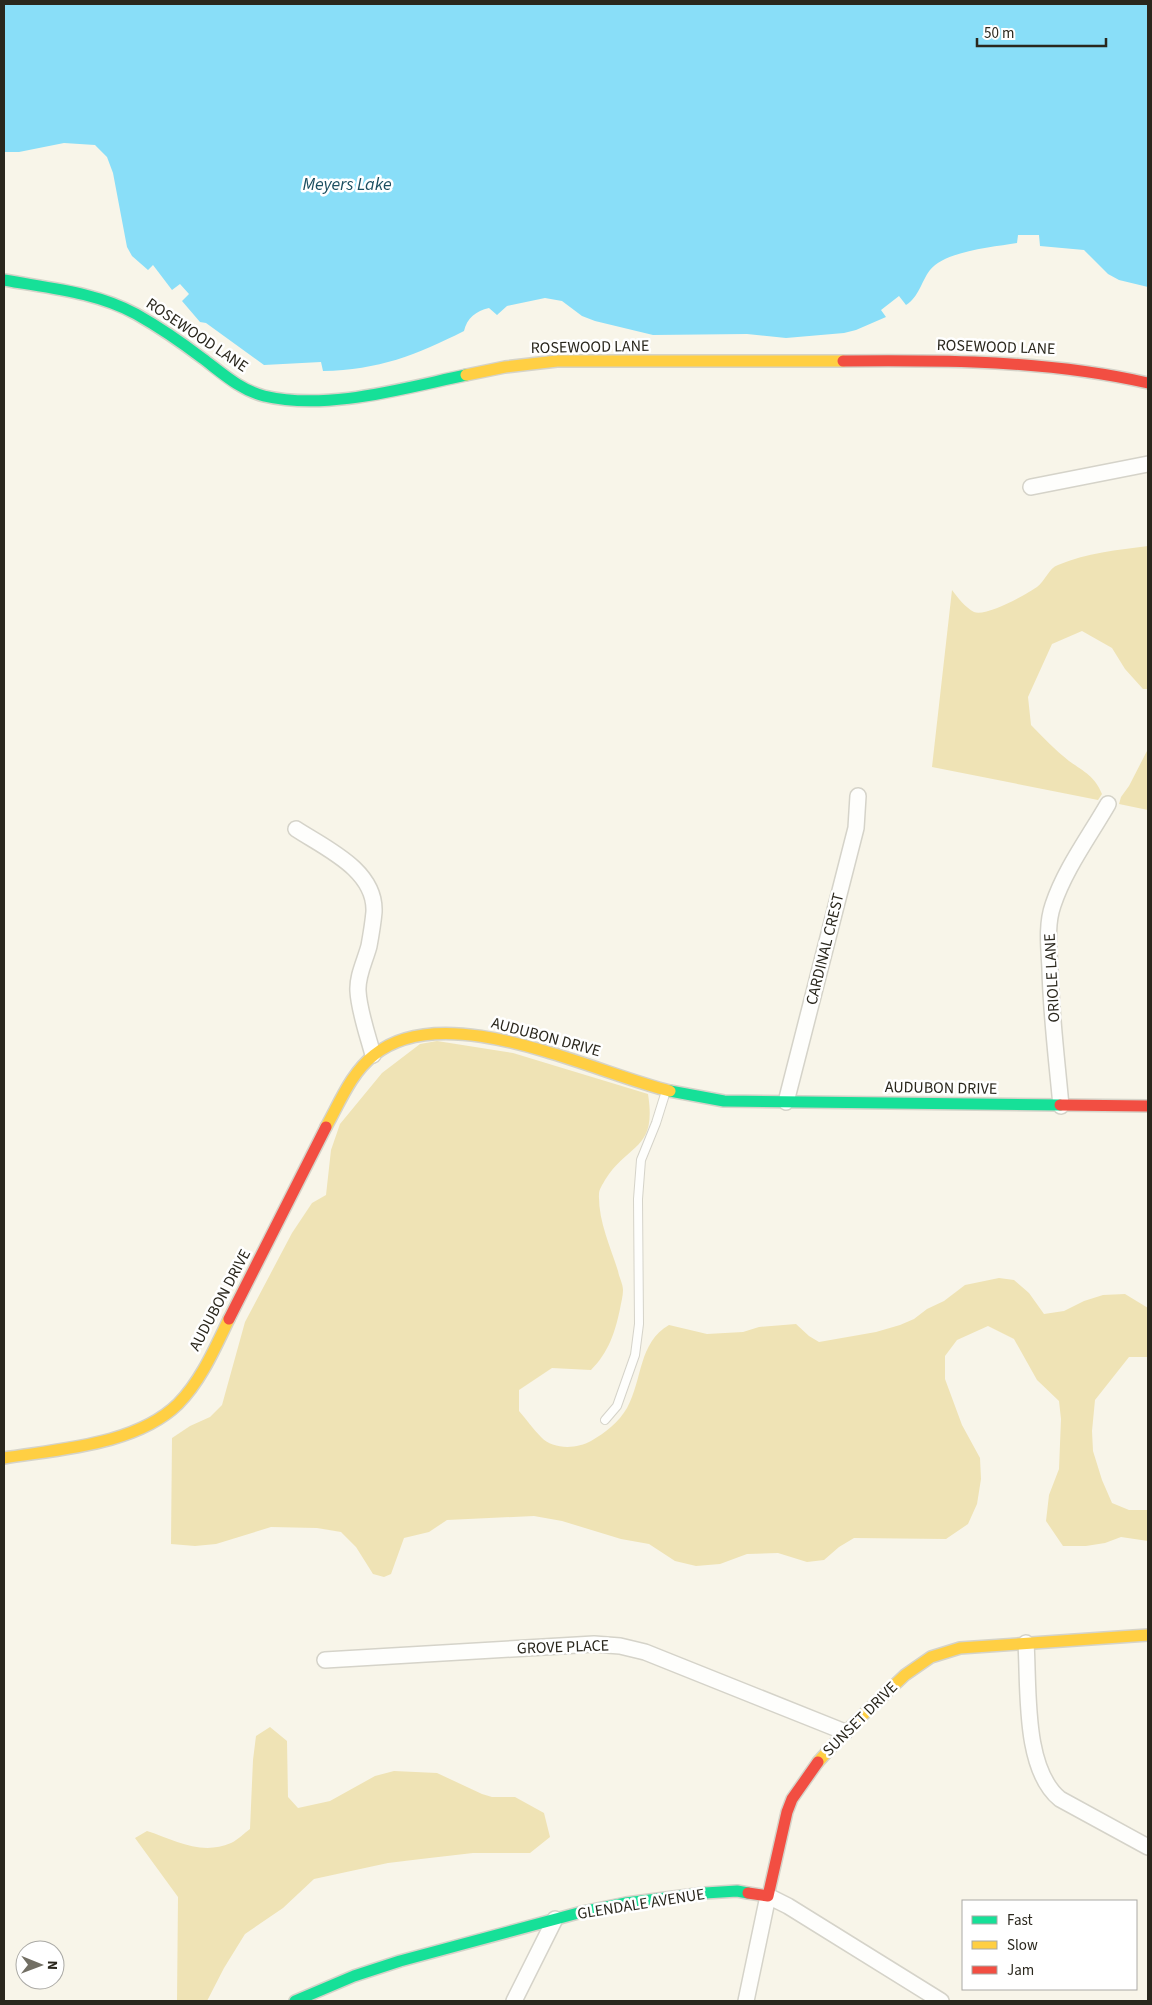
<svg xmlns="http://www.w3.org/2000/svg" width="1152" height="2005" viewBox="0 0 1152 2005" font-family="'Source Sans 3',sans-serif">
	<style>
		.green { fill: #efe3b5 }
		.water { fill: #89def8 }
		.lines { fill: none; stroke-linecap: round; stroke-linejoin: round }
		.lane-casing { stroke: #d5d3c9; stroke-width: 10 }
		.street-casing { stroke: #d5d3c9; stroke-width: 18 }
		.fast-casing { stroke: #d5d3c9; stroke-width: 14 }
		.slow-casing { stroke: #d5d3c9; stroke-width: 14 }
		.jam-casing { stroke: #d5d3c9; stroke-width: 14 }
		.lane { stroke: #fefefc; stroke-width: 8 }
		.street { stroke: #fefefc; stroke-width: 15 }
		.fast { stroke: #16e098; stroke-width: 11 }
		.slow { stroke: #ffcf43; stroke-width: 11 }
		.jam { stroke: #f24e42; stroke-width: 11 }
		.labels { text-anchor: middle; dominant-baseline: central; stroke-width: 5; stroke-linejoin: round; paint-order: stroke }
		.street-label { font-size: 16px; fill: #2a271d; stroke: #fff }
		.water-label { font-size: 18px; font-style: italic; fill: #1b4e60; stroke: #fff }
	</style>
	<rect width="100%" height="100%" fill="#f8f5e9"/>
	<g class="green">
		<path d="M 1148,546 L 1148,689 L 1143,689 L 1125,669 L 1112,648 L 1082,631 L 1052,644 L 1028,697 L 1031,725 C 1043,737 1055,750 1069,761 C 1083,771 1095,776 1102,794 L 1098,800 L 932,767 L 952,590 C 957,597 966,608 974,612 C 986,617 1027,594 1037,587 C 1045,581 1049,568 1058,565 C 1086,553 1118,550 1148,546 Z"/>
		<polygon points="1148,749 1148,810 1119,804 1121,797 1129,786"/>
		<path d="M 437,1041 L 513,1053 L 648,1094 C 657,1151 629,1142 605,1180 C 603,1184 599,1189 599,1194 C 598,1220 610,1246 618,1271 C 619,1277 623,1284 623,1290 C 623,1296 621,1303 620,1309 C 615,1332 609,1352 591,1370 L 552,1368 L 519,1390 L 519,1411 C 526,1419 533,1429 541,1437 C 553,1450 577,1449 591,1441 C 605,1433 619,1422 627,1408 C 643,1379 638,1343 669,1325 L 707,1334 L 743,1332 L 759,1327 L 796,1324 L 809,1336 L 819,1342 L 876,1332 L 900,1325 L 914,1319 L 927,1309 L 944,1301 L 965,1285 L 999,1278 L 1014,1280 L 1029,1293 L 1044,1314 L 1064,1311 L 1084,1301 L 1103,1295 L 1125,1294 L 1148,1308 L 1148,1357 L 1129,1357 L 1095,1400 L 1092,1431 L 1093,1451 L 1102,1480 L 1112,1503 L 1129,1510 L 1148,1510 L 1148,1541 L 1121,1537 L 1105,1543 L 1086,1546 L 1063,1546 L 1046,1521 L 1049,1495 L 1059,1469 L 1061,1419 L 1059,1401 L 1037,1380 L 1014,1339 L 988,1326 L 957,1340 L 945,1356 L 945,1379 L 962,1425 L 980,1458 L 981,1479 L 977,1504 L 968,1524 L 946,1539 L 854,1538 L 839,1547 L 824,1560 L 807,1562 L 778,1553 L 747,1554 L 720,1564 L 696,1566 L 675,1561 L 649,1544 L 621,1539 L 562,1521 L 534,1516 L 447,1520 L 429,1532 L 404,1538 L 391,1574 L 384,1577 L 373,1574 L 356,1547 L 341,1532 L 317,1528 L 271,1527 L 216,1544 L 195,1546 L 171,1544 L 172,1438 L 190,1426 L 210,1417 L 222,1405 L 245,1322 L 292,1233 L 312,1203 L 326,1195 L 331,1150 L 340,1124 L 382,1073 L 420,1044 Z"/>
		<path d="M 270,1727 L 287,1741 L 288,1797 L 298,1808 L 330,1801 L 375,1776 L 394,1771 L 437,1773 L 482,1794 L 492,1797 L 515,1797 L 544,1813 L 550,1837 L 530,1853 L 473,1853 L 421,1859 L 388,1863 L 314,1879 L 283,1908 L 245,1934 L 224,1968 L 207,2001 L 177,2001 L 178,1897 L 135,1838 L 147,1831 C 175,1840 201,1856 231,1843 C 238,1840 244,1833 250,1829 L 253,1760 L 256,1736 Z"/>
	</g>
	<path class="water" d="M 4,4 L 1148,4 L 1148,287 L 1119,280 L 1108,274 L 1084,250 L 1040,246 L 1039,235 L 1018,235 L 1017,243 C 993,247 945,251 930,270 C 921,282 919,297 906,305 L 899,296 L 881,310 L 886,317 L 856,330 L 844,333 L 786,338 L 747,334 L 653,335 L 595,321 L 582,316 L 562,301 L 545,298 L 507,306 L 497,315 L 489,308 C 476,311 467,318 464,331 C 416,355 379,370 323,371 L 321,362 L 264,365 L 206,323 L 200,322 L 182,301 L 189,294 L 180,284 L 172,290 L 153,265 L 148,270 L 132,256 L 127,247 L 113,173 L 107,157 L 95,145 L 64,143 L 19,152 L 4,152 Z"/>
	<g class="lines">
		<g class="lane-casing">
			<polyline id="lane" points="605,1420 617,1406 635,1355 639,1324 638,1199 641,1160 656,1123 666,1091"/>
		</g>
		<g class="street-casing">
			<g id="street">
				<polyline points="1031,487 1148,464"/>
				<path d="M 296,829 C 325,848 376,870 374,912 C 373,923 371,935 369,946 C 365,961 357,976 358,991 C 359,1011 368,1036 373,1055"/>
				<polyline points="786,1102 856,828 858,796"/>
				<path d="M 1061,1106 C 1057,1061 1051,1015 1050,969 C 1049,948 1046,925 1053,905 C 1065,869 1089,837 1108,804"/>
				<path d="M 1026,1643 C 1029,1688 1023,1769 1060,1799 L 1148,1847"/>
				<polyline points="325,1660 594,1644 620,1646 645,1652 845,1732"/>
				<polyline points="514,2001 555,1919"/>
				<polyline points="746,2001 768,1896 788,1906 941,2001"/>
			</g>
		</g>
		<g class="fast-casing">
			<g id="fast">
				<path d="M 4,280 C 48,288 96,292 136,314 C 159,327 181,342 202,358 C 221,372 240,390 264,396 C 327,411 404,388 466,375"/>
				<polyline points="670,1091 724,1101 1060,1105"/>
				<polyline points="295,2001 354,1976 400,1961 582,1912 626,1903 705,1893 737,1891 748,1893"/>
			</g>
		</g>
		<g class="slow-casing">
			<g id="slow">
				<polyline points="466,375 505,367 557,361 843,361"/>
				<path d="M 326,1127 C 340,1102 351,1073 374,1055 C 445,997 592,1072 670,1091"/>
				<path d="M 4,1458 C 59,1449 136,1445 178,1404 C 201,1381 215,1348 229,1319"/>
				<polyline points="818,1762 845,1732 905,1675 931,1657 960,1648 1148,1635"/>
			</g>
		</g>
		<g class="jam-casing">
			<g id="jam">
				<path d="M 843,361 C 945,360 1047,360 1148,383"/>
				<polyline points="1060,1105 1148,1106"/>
				<polyline points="229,1319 326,1127"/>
				<polyline points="748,1893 768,1896 787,1812 792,1799 818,1762"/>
			</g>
		</g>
		<use href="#lane" class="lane"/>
		<use href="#street" class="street"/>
		<use href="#fast" class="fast"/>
		<use href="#slow" class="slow"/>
		<use href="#jam" class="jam"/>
	</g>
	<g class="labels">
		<g class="street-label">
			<text transform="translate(197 335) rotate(34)">ROSEWOOD LANE</text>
			<text transform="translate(590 347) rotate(-1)">ROSEWOOD LANE</text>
			<text transform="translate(996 347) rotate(2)">ROSEWOOD LANE</text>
			<text transform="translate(825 949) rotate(-76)">CARDINAL CREST</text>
			<text transform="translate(1052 978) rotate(-93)">ORIOLE LANE</text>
			<text transform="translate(546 1037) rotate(15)">AUDUBON DRIVE</text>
			<text transform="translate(941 1088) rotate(1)">AUDUBON DRIVE</text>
			<text transform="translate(220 1300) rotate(-62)">AUDUBON DRIVE</text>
			<text transform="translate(563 1647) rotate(-2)">GROVE PLACE</text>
			<text transform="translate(860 1719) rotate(-45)">SUNSET DRIVE</text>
			<text transform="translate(641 1904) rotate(-9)">GLENDALE AVENUE</text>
		</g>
		<g class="water-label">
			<text x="347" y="184">Meyers Lake</text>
		</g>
	</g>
	<rect width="1152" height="2005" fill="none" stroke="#2a271d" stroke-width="10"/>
	<rect x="962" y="1900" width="175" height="90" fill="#ffffff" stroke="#aaa9a5"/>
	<rect x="972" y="1916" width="25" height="8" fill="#16e098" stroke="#aaa9a5"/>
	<text x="1007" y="1925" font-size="15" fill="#2a271d">Fast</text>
	<rect x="972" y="1941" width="25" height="8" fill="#ffcf43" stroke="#aaa9a5"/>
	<text x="1007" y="1950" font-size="15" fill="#2a271d">Slow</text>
	<rect x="972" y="1966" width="25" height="8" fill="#f24e42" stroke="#aaa9a5"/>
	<text x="1007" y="1975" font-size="15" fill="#2a271d">Jam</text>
	<g transform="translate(40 1965) rotate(91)"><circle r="24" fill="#ffffff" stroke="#aaa9a5"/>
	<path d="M0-4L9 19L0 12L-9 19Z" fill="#726f64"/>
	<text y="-8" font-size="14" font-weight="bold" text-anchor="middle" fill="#2a271d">N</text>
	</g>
	<path d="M977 38v8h129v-8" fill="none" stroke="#2a271d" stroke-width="2.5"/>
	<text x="984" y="38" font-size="15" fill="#2a271d" stroke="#ffffff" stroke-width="4" paint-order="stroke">50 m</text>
</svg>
